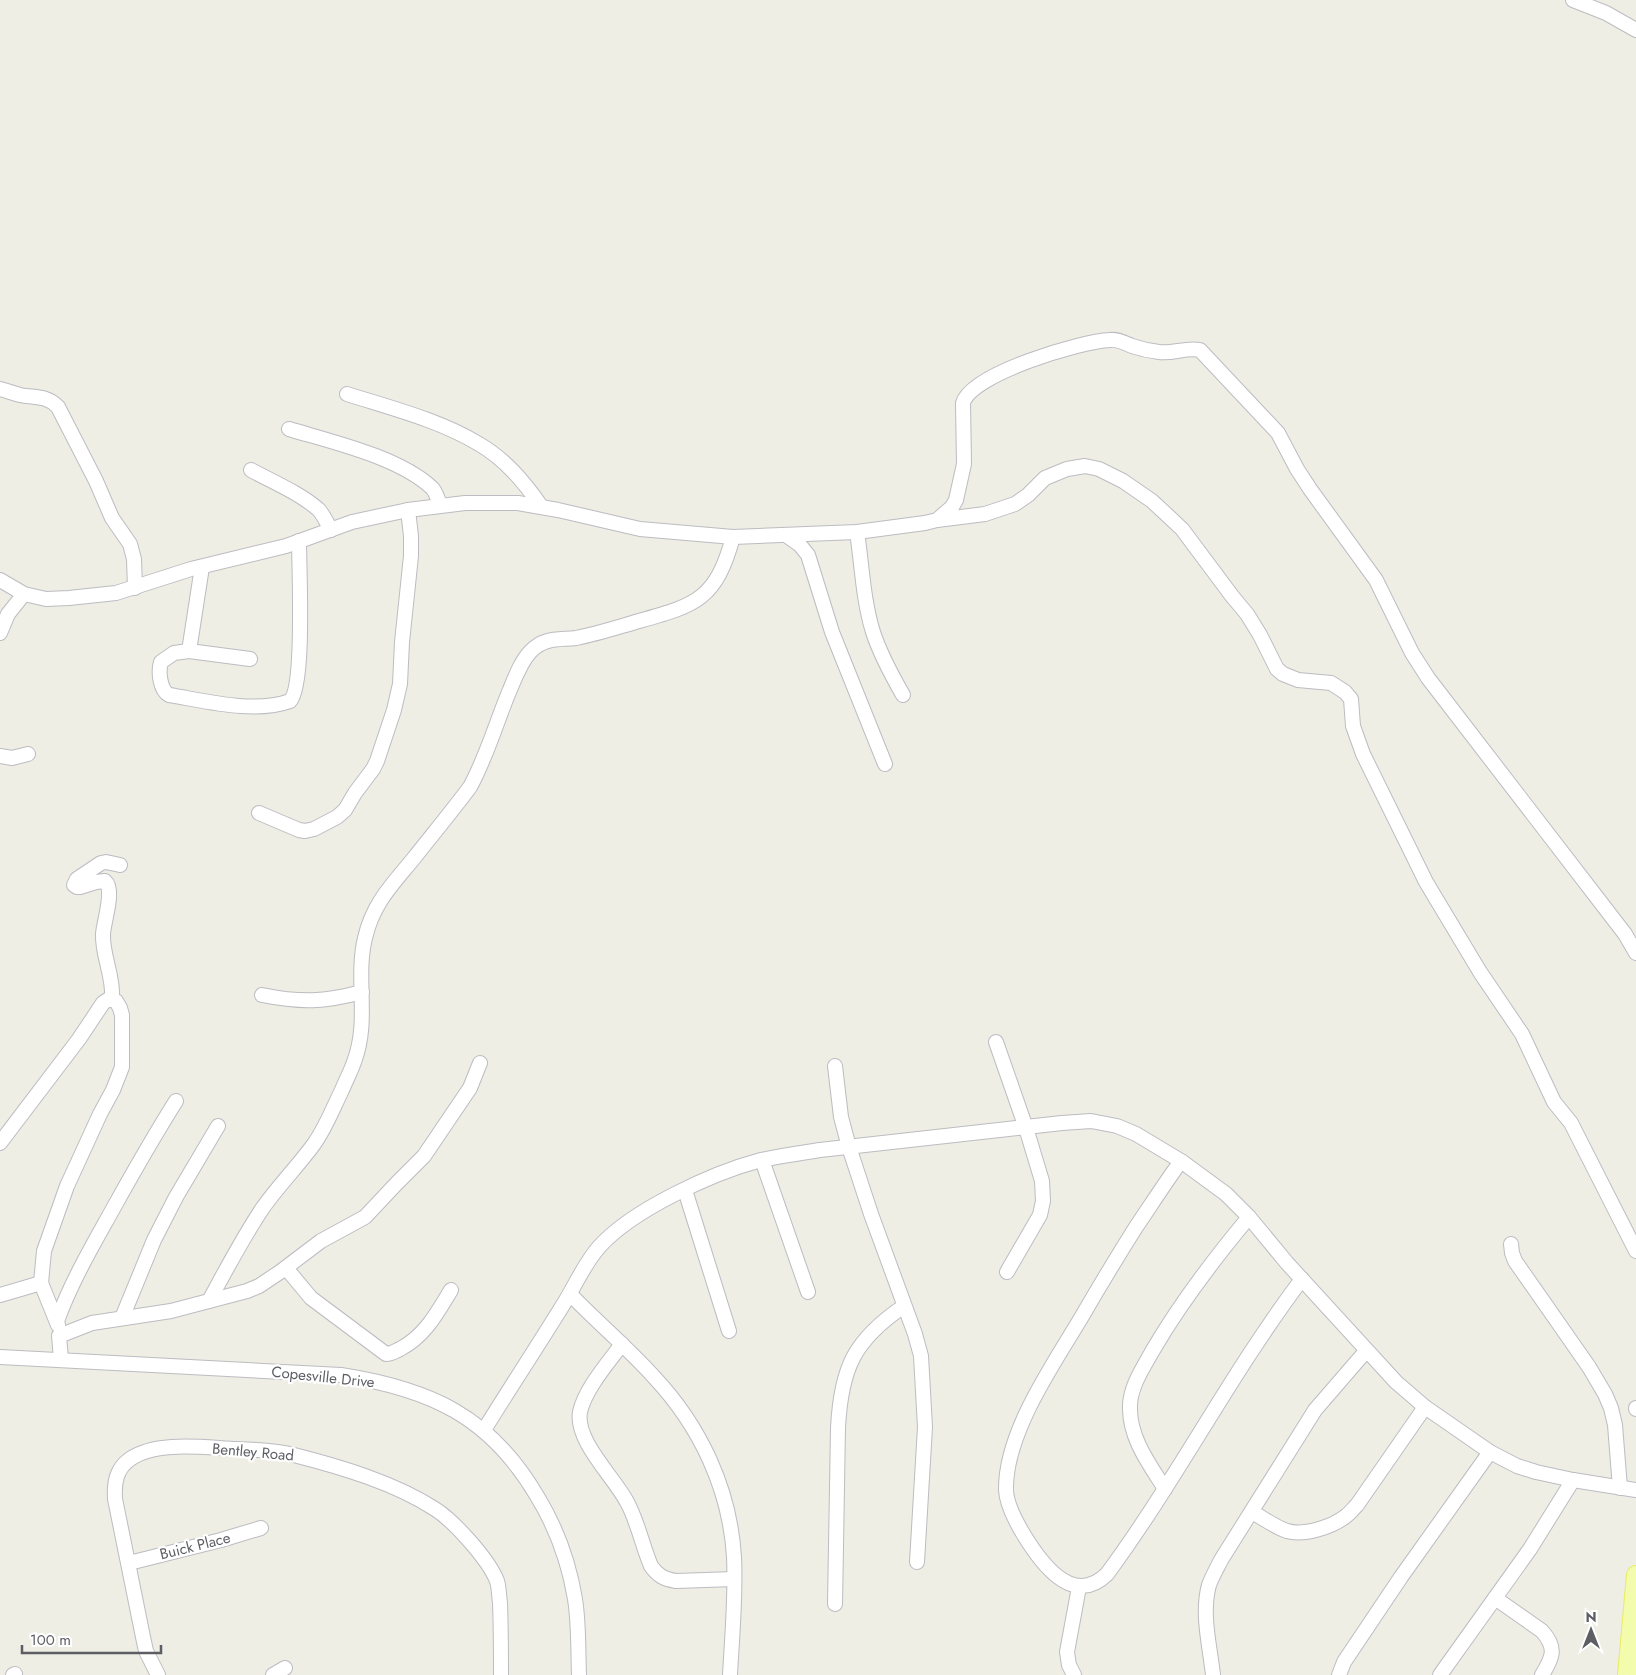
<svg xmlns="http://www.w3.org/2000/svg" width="1636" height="1675" viewBox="0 0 1636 1675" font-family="Jost,sans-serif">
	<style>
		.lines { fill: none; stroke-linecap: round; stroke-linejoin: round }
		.minor-casing { stroke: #bcbcc2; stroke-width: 16 }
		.major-casing { stroke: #ecea60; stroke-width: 20 }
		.minor { stroke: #fff; stroke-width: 14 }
		.major { stroke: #f3fcac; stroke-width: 18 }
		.labels { text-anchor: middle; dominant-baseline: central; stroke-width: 4.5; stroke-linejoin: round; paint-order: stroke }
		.street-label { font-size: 15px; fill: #5c5e64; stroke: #fff }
	</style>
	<rect width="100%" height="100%" fill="#eeeee4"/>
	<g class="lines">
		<g class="minor-casing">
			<g id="minor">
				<polyline points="1573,0 1606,13 1636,30"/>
				<path d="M 0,389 C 7,391 13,393 20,395 C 34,398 47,395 58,407 L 96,481 L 112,518 L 130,544 L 134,559 L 135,588"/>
				<path d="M 347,394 C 391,408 439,420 479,444 C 505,459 524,482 541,506"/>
				<path d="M 289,429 C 332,442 399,457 432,488 C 436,492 438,499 440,505"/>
				<path d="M 251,470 C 273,482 300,493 319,510 C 324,516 327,523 331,530"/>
				<polyline points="937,520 985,514 1015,504 1028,495 1045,478 1067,469 1085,466 1099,469 1123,481 1152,501 1182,529 1232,596 1247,614 1260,635 1277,669 1283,674 1298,680 1331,683 1345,692 1351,699 1353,726 1363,754 1426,882 1480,972 1522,1034 1554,1102 1571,1123 1636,1251"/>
				<path d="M 857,532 C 862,565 863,600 873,632 C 880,654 891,674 903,695"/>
				<polyline points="786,535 800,545 808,555 832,632 885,764"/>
				<path d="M 0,580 L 24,594 L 46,599 L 69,598 L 116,593 L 191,569 L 286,546 L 352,522 L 408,510 L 465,503 L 518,503 L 558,510 L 640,529 L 733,537 L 857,532 L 925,523 L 937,520 L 952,507 L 956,500 L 964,464 L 963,403 C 971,374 1081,341 1110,340 C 1118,339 1125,343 1132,346 C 1141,349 1150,351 1159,352 C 1173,354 1186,347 1200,350 L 1278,433 L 1297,469 L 1310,489 L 1376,580 L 1412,653 L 1428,678 L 1625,934 L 1636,953"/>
				<polyline points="0,633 8,614 24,594"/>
				<polyline points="189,651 202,567"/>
				<path d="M 250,659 L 189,651 L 174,653 L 161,662 C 158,672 160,690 169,695 C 206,701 255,714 290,701 C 305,686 299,568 299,541"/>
				<polyline points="0,756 12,758 28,754"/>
				<polyline points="259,813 299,830 305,831 314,829 337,817 345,810 355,793 373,769 377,761 394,710 400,684 402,642 411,556 411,536 408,510"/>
				<path d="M 262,995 C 302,1003 324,1002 362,992"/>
				<path d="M 112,999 C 114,976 102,956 103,934 C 104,920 115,890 105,881 L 96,882 L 80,887 L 77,887 L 74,885 L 77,879 L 101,863 L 106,862 L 120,865"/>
				<polyline points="996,1042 1026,1128 1042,1181 1043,1201 1040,1215 1007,1272"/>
				<polyline points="835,1066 841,1117 849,1147 871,1214 915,1334 921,1356 925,1427 917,1562"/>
				<polyline points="0,1143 79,1039 103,1003 109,999 116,1001 120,1008 122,1015 122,1067 113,1090 100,1114 67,1186 44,1251 41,1283"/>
				<polyline points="762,1160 808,1292"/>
				<path d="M 1181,1161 C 1165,1183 1151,1205 1136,1227 C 1117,1257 1099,1287 1081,1318 C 1053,1365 1005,1433 1006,1490 C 1007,1514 1038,1561 1057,1576 C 1074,1590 1092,1589 1107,1574 C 1177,1479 1231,1373 1302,1279"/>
				<polyline points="685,1190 729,1331"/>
				<polyline points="1511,1244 1512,1253 1515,1261 1589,1367 1605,1394 1611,1408 1615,1425 1620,1488"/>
				<path d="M 286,1268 L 311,1298 L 386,1354 C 392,1354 395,1351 400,1349 C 425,1336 437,1313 451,1290"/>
				<path d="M 570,1294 C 597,1322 628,1348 654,1377 C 700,1426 730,1489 734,1557 C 736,1596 732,1636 730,1675"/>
				<polyline points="0,1295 41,1283 58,1325"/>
				<path d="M 209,1301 C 226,1270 242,1239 262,1209 C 278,1186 298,1166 314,1144 C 326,1127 333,1108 342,1090 C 346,1080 351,1071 354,1062 C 370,1020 355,979 365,938 C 373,903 392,885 414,858 C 433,834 452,811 470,787 C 487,756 496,723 509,692 C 515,678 520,663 530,652 C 544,637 558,640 576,638 C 597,634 618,627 639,621 C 697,605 716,599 733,537"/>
				<polyline points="122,1318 154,1240 176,1197 218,1126"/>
				<path d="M 57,1321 C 72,1280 93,1245 114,1207 C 134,1171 154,1136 176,1101"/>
				<path d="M 622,1344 C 608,1363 585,1389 580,1412 C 575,1441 614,1477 627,1502 C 638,1522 642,1545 651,1566 C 658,1576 664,1579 676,1581 L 734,1579"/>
				<path d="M 0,1357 L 341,1375 C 430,1389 490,1416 537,1496 C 556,1527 569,1563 575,1599 C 579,1624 578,1650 579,1675"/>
				<polyline points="61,1359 59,1336 92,1323 171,1311 247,1291 259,1286 280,1272 321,1241 365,1217 397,1183 424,1156 470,1088 480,1063"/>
				<polyline points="1636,1409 1636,1408"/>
				<path d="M 484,1430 C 510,1388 537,1347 563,1305 C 575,1286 584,1264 599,1247 C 632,1210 712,1173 761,1160 C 780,1156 801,1153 820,1150 L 1062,1123 L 1091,1121 L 1117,1126 L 1136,1134 L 1181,1161 L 1226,1194 L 1249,1217 L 1287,1263 L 1396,1382 L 1425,1407 L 1490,1452 L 1517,1466 L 1536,1472 L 1573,1480 L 1636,1490"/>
				<path d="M 1165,1489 C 1150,1465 1130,1439 1130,1409 C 1129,1388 1143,1368 1153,1350 C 1181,1302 1214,1259 1249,1217"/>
				<path d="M 1252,1512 C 1263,1518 1275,1527 1287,1531 C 1304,1536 1332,1527 1346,1516 C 1350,1513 1353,1509 1357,1505 L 1425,1407"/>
				<polyline points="129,1563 221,1540 261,1528"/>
				<path d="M 1495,1598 L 1542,1631 C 1557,1648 1553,1657 1542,1675"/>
				<path d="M 835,1604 L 838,1428 C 841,1368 854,1340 904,1306"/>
				<polyline points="13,1675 15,1674"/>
				<path d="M 158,1675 L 146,1651 L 143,1637 L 115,1499 C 114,1483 116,1469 130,1459 C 157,1440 207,1448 238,1449 C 257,1450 276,1450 294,1455 C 341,1467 395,1483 435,1509 C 454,1521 489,1560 497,1581 C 499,1587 499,1596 500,1603 C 501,1627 501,1651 501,1675"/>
				<polyline points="273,1675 285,1668"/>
				<polyline points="1074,1675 1069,1665 1067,1652 1079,1587"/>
				<path d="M 1213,1675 C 1210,1646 1201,1614 1209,1585 C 1212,1577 1217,1568 1221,1560 L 1315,1410 L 1366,1351"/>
				<polyline points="1339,1675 1344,1662 1401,1577 1490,1452"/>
				<polyline points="1440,1675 1530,1549 1573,1480"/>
			</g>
		</g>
		<g class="major-casing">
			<polyline id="major" points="1627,1675 1636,1575"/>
		</g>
		<use href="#minor" class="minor"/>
		<use href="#major" class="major"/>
	</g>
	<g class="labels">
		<g class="street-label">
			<text transform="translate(323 1377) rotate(6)">Copesville Drive</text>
			<text transform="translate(253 1452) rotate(5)">Bentley Road</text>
			<text transform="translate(195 1546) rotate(-14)">Buick Place</text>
		</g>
	</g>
	<g transform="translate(1591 1630)" stroke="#ffffff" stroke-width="4" paint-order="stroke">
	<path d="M0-4L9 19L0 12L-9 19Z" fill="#5c5e64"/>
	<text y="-8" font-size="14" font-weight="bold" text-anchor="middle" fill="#5c5e64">N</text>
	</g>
	<path d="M22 1645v8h139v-8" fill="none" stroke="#5c5e64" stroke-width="2.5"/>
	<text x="30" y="1645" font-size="15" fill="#5c5e64" stroke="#ffffff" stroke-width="4" paint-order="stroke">100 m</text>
</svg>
